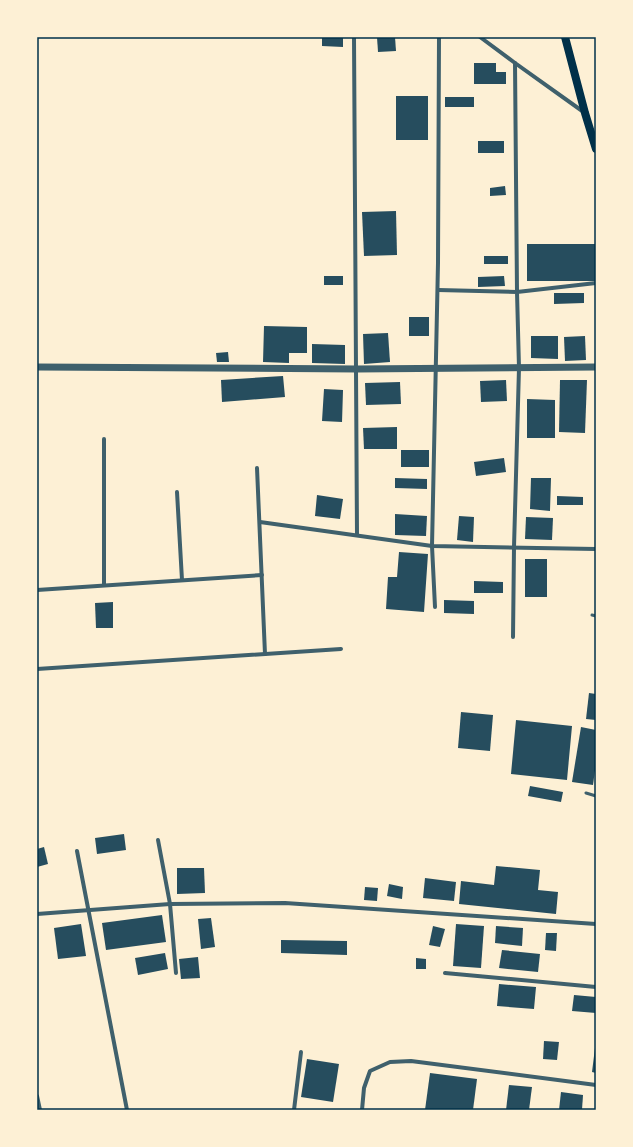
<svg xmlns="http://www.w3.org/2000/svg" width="633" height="1147" viewBox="0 0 633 1147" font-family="Rubik,sans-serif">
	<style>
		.building { fill: #264d5e }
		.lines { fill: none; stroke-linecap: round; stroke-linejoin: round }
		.service { stroke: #3f606c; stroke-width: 3 }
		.minor { stroke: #3f606c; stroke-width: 4 }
		.tertiary { stroke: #3f606c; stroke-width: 7 }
		.secondary { stroke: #003049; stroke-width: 8 }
		.neatline { fill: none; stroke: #003049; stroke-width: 1.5 }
	</style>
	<rect width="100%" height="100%" fill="#fdf0d5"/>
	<g class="building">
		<polygon points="322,37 343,37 343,47 322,46"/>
		<polygon points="377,37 395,37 396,51 378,52"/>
		<polygon points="474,63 496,63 496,72 506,72 506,84 474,84"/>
		<rect x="396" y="96" width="32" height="44"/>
		<rect x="445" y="97" width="29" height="10"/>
		<rect x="478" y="141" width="26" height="12"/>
		<polygon points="505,186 506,195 490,196 490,188"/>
		<polygon points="396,211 397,255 364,256 362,212"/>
		<rect x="527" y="244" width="69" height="37"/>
		<rect x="484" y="256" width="24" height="8"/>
		<rect x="324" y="276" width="19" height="9"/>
		<polygon points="504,276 505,286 478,287 478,277"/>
		<polygon points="554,293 584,293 584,303 554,304"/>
		<rect x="409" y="317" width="20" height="19"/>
		<polygon points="264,326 307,327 307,353 289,353 289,363 263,362"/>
		<polygon points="388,333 390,362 364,364 363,334"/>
		<polygon points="531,336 558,336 558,359 531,358"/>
		<polygon points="585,336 586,360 565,361 564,337"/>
		<polygon points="312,344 345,345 345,364 312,363"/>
		<polygon points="228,352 229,362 217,362 216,353"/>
		<polygon points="283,376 285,397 222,402 221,380"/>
		<polygon points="506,380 507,401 481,402 480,381"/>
		<polygon points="560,380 587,380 585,433 559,432"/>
		<polygon points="400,382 401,404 366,405 365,383"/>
		<polygon points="324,389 343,390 342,422 322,421"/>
		<polygon points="527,399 555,400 555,438 527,438"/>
		<polygon points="397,427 397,449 364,449 363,428"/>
		<rect x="401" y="450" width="28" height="17"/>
		<polygon points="504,458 506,472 476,476 474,462"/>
		<polygon points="395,478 427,479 427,489 395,488"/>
		<polygon points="531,478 551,478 550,511 530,509"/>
		<polygon points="317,495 343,499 340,519 315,516"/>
		<polygon points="557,496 583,497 583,505 557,505"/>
		<polygon points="395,514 427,516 426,536 395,535"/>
		<polygon points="459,516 474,517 473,542 457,540"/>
		<polygon points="526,517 553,518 552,540 525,539"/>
		<polygon points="399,552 428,554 424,612 386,609 388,577 397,577"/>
		<rect x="525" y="559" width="22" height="38"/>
		<polygon points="474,581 503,582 503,593 474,593"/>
		<polygon points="444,600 474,601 474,614 444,613"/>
		<polygon points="113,602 113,628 96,628 95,603"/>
		<polygon points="589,693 596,694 596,720 586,719"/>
		<polygon points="461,712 493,715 490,751 458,748"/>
		<polygon points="516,720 572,726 567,780 511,774"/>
		<polygon points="581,727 596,730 596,763 593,785 572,782"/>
		<polygon points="530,786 563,792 561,802 528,796"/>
		<polygon points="124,834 126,850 97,854 95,838"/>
		<polygon points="44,847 48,864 37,867 37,849"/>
		<polygon points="496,866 540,870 538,890 558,892 556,914 459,904 461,881 494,885"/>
		<polygon points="177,868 204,868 205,893 177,894"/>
		<polygon points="425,878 456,882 454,901 423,898"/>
		<polygon points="389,884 403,887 402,899 387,896"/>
		<polygon points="365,887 378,888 377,901 364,900"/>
		<polygon points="162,915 166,942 106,950 102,923"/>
		<polygon points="211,918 215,947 201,949 198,919"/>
		<polygon points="81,924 86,956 58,959 54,928"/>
		<polygon points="456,924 484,926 481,968 453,966"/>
		<polygon points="433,926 445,929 440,947 429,945"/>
		<polygon points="496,926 523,928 522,946 495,943"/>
		<polygon points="546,933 557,933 556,951 545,950"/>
		<polygon points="281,940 347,941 347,955 281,953"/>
		<polygon points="502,950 540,954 538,972 499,968"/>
		<polygon points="165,953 168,969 138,975 135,958"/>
		<polygon points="198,957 200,978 181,979 179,959"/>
		<polygon points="416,958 426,959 426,969 416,969"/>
		<polygon points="499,984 536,987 534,1009 497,1006"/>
		<polygon points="574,995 596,997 596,1013 572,1011"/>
		<polygon points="544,1041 559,1042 557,1060 543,1059"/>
		<polygon points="595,1048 596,1048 596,1073 592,1072"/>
		<polygon points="307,1059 339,1064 333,1102 301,1097"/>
		<polygon points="430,1073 477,1079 473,1110 425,1110"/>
		<polygon points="509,1085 532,1087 529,1110 506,1110"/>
		<polygon points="561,1092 583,1095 582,1110 559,1110"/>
	</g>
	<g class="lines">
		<g class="service">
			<polyline points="592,615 596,616"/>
			<polyline points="586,793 596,796"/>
		</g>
		<g class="minor">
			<polyline points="354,37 357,535"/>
			<polyline points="480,37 515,63 585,113"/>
			<polyline points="515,63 517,292 596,283"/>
			<polyline points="438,290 517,292 519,368 514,547 513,637"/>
			<polyline points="104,439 104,585"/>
			<polyline points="257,468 265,654"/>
			<polyline points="177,492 182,580"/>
			<polyline points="260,522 432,546 596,549"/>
			<polyline points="37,590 262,575"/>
			<polyline points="435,607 432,546 438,263 439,37"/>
			<polyline points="37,669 341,649"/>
			<polyline points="158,840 170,904 176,973"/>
			<polyline points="77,851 127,1110"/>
			<polyline points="37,914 170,904 285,903 596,924"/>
			<polyline points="445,973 596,987"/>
			<polyline points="37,1096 40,1110"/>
			<polyline points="294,1110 301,1052"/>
			<polyline points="362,1110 364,1088 370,1071 390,1062 411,1061 596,1085"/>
		</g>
		<polyline class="tertiary" points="37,367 357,369 596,367"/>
		<polyline class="secondary" points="565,37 585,113 596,149"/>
	</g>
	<rect width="633" height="1147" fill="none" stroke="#fdf0d5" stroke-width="76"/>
	<rect x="38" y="38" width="557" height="1071" class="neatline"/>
</svg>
